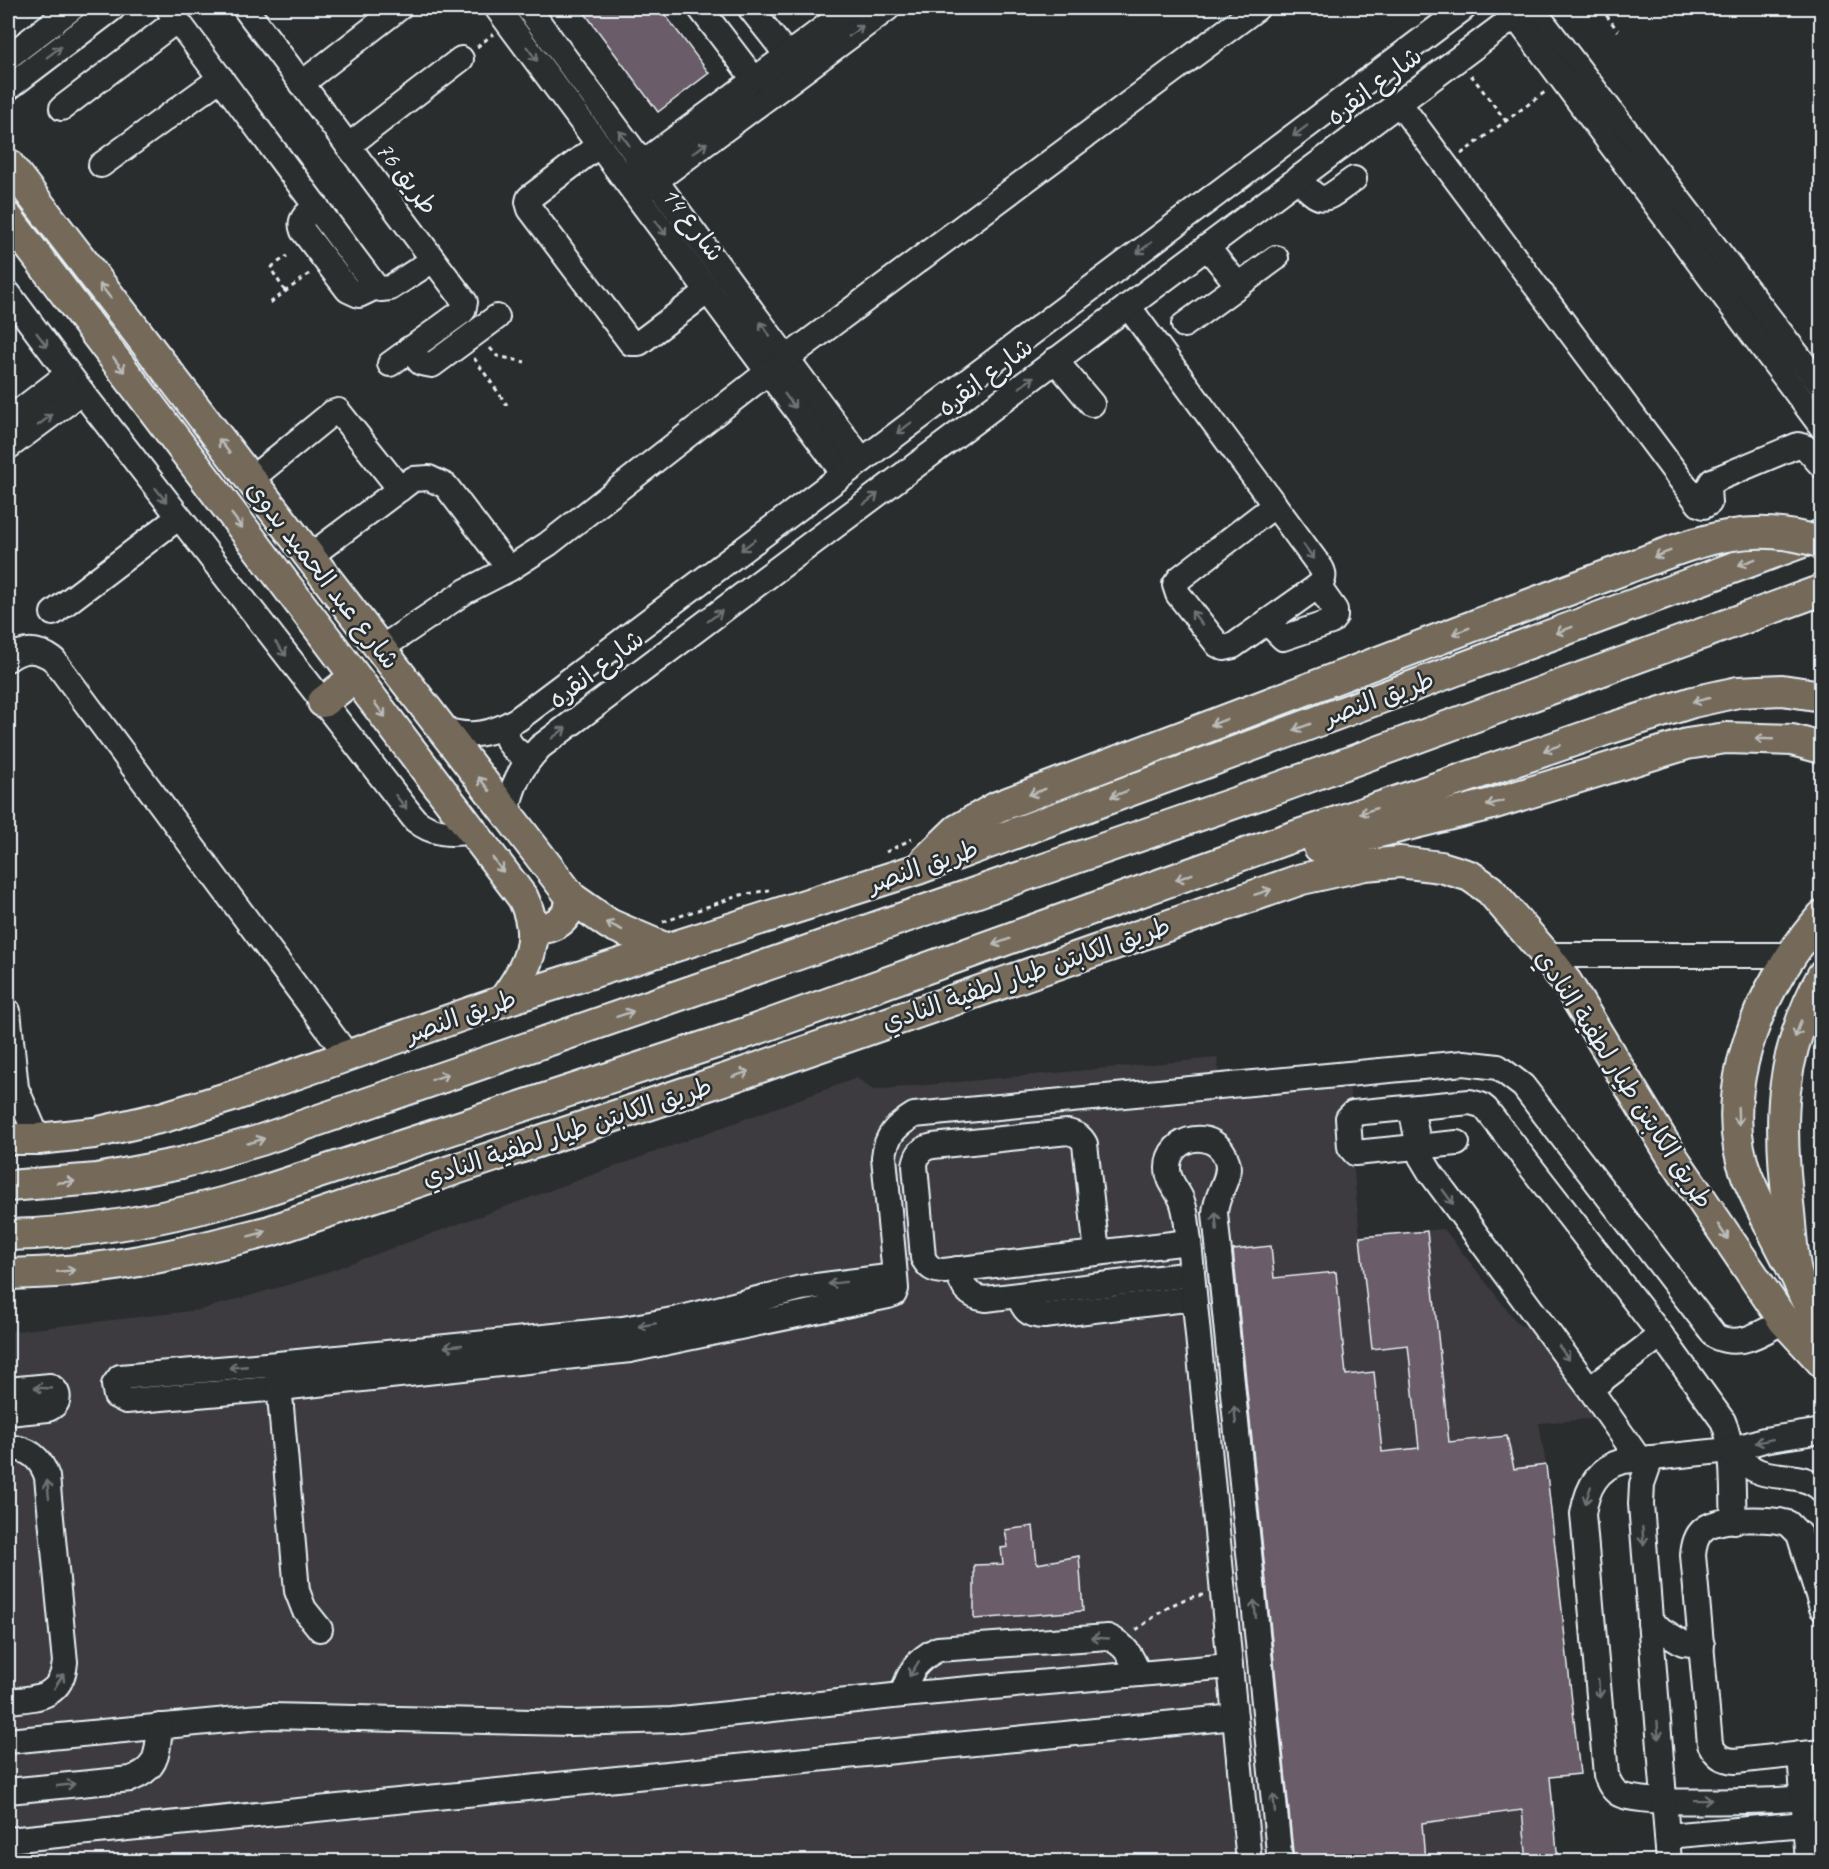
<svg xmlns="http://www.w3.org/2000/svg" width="1829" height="1869" viewBox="0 0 1829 1869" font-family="Caveat,'Playpen Sans Arabic',sans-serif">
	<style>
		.built { fill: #3d3b3f }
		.building { fill: #6a5c68; stroke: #e8f1f8; stroke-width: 1.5 }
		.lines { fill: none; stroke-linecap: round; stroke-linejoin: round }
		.minor-casing { stroke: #e8f1f8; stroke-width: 28 }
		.major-casing { stroke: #e8f1f8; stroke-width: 34 }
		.path { stroke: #e8f1f8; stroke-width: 3; stroke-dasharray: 4.5 4.5; stroke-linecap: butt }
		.minor { stroke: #2a2d2e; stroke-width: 24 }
		.major { stroke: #746a5a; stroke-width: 30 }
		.major-bridge-casing { stroke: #e8f1f8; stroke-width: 34; stroke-linecap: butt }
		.major-bridge { stroke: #746a5a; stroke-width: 30 }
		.oneway { stroke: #6c7275 }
		.oneway2 { stroke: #babbb9 }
		.labels { text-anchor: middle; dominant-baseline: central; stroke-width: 5; stroke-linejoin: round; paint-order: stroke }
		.street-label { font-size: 26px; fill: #e8f1f8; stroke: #2a2d2e }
	</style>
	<rect width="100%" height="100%" fill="#2a2d2e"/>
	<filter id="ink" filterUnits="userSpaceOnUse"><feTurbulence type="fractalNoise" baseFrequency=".0167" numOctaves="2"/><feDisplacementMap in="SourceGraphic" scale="12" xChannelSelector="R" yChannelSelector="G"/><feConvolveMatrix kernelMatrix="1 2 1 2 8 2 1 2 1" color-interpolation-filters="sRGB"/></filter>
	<g filter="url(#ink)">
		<polygon class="built" points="1217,1058 1220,1085 1348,1079 1359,1153 1353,1163 1360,1237 1444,1229 1519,1325 1535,1329 1601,1418 1539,1423 1546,1465 1580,1774 1550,1777 1558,1861 8,1861 8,1332 200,1310 305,1280 857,1078 873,1090"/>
		<g class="building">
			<polygon points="581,8 660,8 709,73 658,112"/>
			<polygon points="1427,1231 1449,1442 1507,1436 1514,1469 1546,1465 1580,1774 1550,1777 1558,1862 1527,1862 1522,1810 1422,1823 1425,1862 1294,1862 1233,1250 1271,1246 1274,1278 1336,1272 1346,1375 1374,1372 1382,1452 1419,1448 1408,1345 1372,1349 1360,1237"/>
			<polygon points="1033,1526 1037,1564 1079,1556 1083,1611 974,1619 974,1565 1003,1564 1001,1548 1008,1547 1005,1530"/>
		</g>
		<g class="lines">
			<g class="minor-casing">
				<g id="minor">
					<polyline points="168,8 376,287 381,289 390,288 433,260"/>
					<polyline points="245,8 465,302 463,311 390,364"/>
					<polyline points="497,8 844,474"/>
					<polyline points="528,8 862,460"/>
					<polyline points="700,8 754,79"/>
					<polyline points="750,8 787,55"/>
					<polyline points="1532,8 1822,387"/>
					<polyline points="1515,16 1822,427"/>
					<polyline points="8,57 72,8"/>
					<polyline points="301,84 399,8"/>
					<polyline points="8,88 113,8"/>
					<polyline points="1399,103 1699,504 1704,506 1709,503 1708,488 1712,481 1798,445 1805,447 1822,466"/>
					<polyline points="62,108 177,20"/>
					<polyline points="599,145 529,198 528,202 530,209 631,343 639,343 708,291"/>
					<polyline points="348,146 461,59"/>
					<polyline points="101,165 221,78"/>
					<polyline points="629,173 851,8"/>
					<path d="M 1298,178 C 1324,209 1325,199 1354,179"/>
					<polyline points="643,190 888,8"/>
					<path d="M 317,207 C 307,213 298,219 303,231 L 348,290 L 359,295 L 376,287"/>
					<polyline points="1207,247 1238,285"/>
					<path d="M 8,293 L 82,392 L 415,820 C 432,834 450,835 472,831"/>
					<path d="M 1128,306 L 1321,568 C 1325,575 1324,581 1318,586 L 1233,646 L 1224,648 L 1218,645 L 1178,594 L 1175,585 L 1180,578 L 1275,505"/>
					<polyline points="1184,325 1276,258"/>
					<polyline points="409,349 421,363 432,365 497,317"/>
					<polyline points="1055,360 1092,404"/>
					<polyline points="8,420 68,374"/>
					<polyline points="8,447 82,392"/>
					<polyline points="250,480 332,413 338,411 400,489"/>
					<polyline points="309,557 413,479 429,478 446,486 509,569"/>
					<polyline points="53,613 179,517"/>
					<polyline points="1267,622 1283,638 1331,622 1335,617 1335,610 1318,586"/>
					<polyline points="380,649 466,591 509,569 548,544 768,372 1257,8"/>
					<path d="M 8,659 C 23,648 38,648 54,660 L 347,1055"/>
					<path d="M 504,727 C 506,743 515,753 530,758"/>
					<path d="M 442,729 C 470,739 493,734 518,719 L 1464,8"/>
					<path d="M 507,814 C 511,786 521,767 540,747 L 1526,8"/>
					<polyline points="1546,955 1791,955"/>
					<polyline points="8,1011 16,1088 38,1139"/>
					<polyline points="1411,1108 1421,1157 1430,1172 1590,1389 1639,1459"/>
					<path d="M 1457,1143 L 1355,1153 L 1350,1147 L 1348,1118 L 1353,1113 L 1470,1102 L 1481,1105 L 1486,1109 L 1661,1335 L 1723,1421 C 1735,1448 1732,1491 1734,1521"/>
					<path d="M 1097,1253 L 1085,1144 C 1081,1136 1076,1134 1068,1132 L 933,1146 C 921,1148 917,1154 915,1165 L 923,1258 C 928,1267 933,1271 944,1271 L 1189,1242"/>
					<path d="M 957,1269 C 962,1286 967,1297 986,1299 L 1192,1274"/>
					<path d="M 895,1276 L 801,1288 L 678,1319 L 623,1329 L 278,1364 L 120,1377 L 114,1385 L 116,1396 L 126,1401 L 280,1388 L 630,1350 L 888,1296 L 894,1294 L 896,1289 L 895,1276 L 884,1157 C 886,1135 896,1126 914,1115 L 1464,1063 L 1498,1067 L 1523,1086 L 1716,1337 C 1741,1348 1761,1333 1784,1321"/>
					<path d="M 1019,1296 C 1023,1309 1028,1316 1044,1316 L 1194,1298"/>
					<polyline points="278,1372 297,1591 304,1609 320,1629"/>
					<polyline points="1590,1389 1661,1335"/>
					<path d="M 8,1390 L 50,1386 C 61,1393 60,1404 48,1409 L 8,1413"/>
					<path d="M 1822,1431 L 1764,1440 L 1730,1450 L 1623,1461 C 1597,1468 1587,1488 1583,1514 L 1606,1775 C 1609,1783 1612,1790 1619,1794 C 1641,1807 1789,1800 1822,1797"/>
					<path d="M 8,1448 C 28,1447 41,1458 47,1477 L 65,1662 C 62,1698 37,1698 8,1701"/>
					<path d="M 1730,1450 C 1739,1458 1748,1468 1760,1472 C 1781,1479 1804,1473 1822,1490"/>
					<polyline points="1651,1458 1642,1484 1641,1504 1669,1862"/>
					<path d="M 1822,1608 L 1799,1534 L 1788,1523 C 1770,1518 1717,1517 1704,1529 C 1696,1535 1694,1545 1693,1555 L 1710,1744 C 1716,1756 1722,1760 1735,1761 L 1822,1752"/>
					<polyline points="1650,1623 1683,1643 1702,1645"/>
					<path d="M 902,1695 C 910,1671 915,1661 938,1649 L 1108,1637 C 1126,1645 1131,1656 1139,1674"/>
					<polyline points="8,1741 270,1716 571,1723 672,1720 902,1695 1230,1666"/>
					<polyline points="1800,1754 1808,1862"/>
					<path d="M 8,1791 L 131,1779 C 159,1768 157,1753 160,1726"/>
					<polyline points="1667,1836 1805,1824"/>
					<polyline points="8,1840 1235,1717"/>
					<path d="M 1249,1862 L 1189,1242 C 1187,1229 1187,1214 1182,1201 C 1178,1190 1168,1182 1168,1169 C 1167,1134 1218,1127 1227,1161 C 1232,1178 1216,1193 1215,1213 L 1280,1862"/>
				</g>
			</g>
			<g class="major-casing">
				<g id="major">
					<polyline points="8,164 572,898 609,924 667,949"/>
					<path d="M 8,218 L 523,898 C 543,939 528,967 503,1001"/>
					<polyline points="323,702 355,677"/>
					<polyline points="1319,847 1492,804 1687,744 1726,738 1792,740 1822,748"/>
					<polyline points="925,861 957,830 997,807 1515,610"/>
					<path d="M 533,928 C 554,930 569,919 572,898"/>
					<path d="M 1822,976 C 1778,1057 1778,1123 1789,1212 C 1791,1233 1792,1256 1797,1276 C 1801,1294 1814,1314 1822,1330"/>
					<polyline points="8,1139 38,1139 94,1133 164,1117 233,1096 503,1001 918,869 1819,536"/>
					<polyline points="8,1186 97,1179 181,1163 261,1140 1281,787 1822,590"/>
					<path d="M 8,1235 C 92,1233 173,1218 254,1194 L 743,1034 L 1281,841 L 1608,729 L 1693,702 L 1738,692 L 1782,690 L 1822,696"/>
					<path d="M 8,1274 C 27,1273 47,1273 67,1271 C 136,1265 203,1248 270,1231 L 729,1078 L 1302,879 L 1365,865 L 1400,862 L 1441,867 L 1470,876 L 1490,890 L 1546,955 L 1567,983 L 1672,1156 L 1784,1321 L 1822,1362"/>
					<path d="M 1797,1278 C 1780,1244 1761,1210 1747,1176 C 1719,1105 1750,1015 1791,956 C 1800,942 1811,929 1822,916"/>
				</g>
			</g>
			<g class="path">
				<polyline points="1601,8 1618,31"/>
				<polyline points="477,47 493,34"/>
				<polyline points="1471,75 1506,121"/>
				<polyline points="1461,154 1545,92"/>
				<polyline points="285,291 271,269 273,266 287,256"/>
				<polyline points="270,303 309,274"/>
				<polyline points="490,348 497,356 525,362"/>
				<polyline points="474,358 507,405"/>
				<polyline points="886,852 912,839"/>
				<polyline points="663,922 741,895 769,890"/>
				<path d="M 1136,1630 C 1157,1615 1176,1598 1203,1595"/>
			</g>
			<use href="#minor" class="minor"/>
			<use href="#major" class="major"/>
			<g class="major-bridge-casing">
				<path id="major-bridge" d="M 1515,610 C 1552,596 1590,582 1627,568 C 1694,543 1749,518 1822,543"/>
			</g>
			<use href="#major-bridge" class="major-bridge"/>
		</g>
		<defs><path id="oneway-shaft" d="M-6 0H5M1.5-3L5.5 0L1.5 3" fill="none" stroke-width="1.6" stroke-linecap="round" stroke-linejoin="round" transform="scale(1.5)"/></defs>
		<g class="oneway">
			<use href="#oneway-shaft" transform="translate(856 31) rotate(-37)"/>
			<use href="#oneway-shaft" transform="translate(54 52) rotate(-37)"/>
			<use href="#oneway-shaft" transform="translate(532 54) rotate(53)"/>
			<use href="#oneway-shaft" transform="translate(1300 131) rotate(143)"/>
			<use href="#oneway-shaft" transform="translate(624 138) rotate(-126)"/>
			<use href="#oneway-shaft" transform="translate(700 148) rotate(-37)"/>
			<use href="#oneway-shaft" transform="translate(661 228) rotate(53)"/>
			<use href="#oneway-shaft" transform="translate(1144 248) rotate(143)"/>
			<use href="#oneway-shaft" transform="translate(765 329) rotate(-126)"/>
			<use href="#oneway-shaft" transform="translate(42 340) rotate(53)"/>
			<use href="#oneway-shaft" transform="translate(1027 382) rotate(-37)"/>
			<use href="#oneway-shaft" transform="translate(790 401) rotate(53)"/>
			<use href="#oneway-shaft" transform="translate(45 420) rotate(-37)"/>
			<use href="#oneway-shaft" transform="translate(904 428) rotate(143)"/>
			<use href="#oneway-shaft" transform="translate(161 495) rotate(52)"/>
			<use href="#oneway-shaft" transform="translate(871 499) rotate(-37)"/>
			<use href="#oneway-shaft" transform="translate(748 545) rotate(143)"/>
			<use href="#oneway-shaft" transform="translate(1309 552) rotate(54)"/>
			<use href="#oneway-shaft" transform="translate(715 616) rotate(-37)"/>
			<use href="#oneway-shaft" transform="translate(1197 618) rotate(-128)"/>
			<use href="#oneway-shaft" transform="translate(281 649) rotate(52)"/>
			<use href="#oneway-shaft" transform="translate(559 733) rotate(-37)"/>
			<use href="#oneway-shaft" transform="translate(401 802) rotate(52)"/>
			<use href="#oneway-shaft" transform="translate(1448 1197) rotate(54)"/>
			<use href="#oneway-shaft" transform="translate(1216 1221) rotate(-95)"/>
			<use href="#oneway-shaft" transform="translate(837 1283) rotate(173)"/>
			<use href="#oneway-shaft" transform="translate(647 1325) rotate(170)"/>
			<use href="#oneway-shaft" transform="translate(453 1346) rotate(174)"/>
			<use href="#oneway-shaft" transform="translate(1564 1353) rotate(54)"/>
			<use href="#oneway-shaft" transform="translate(238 1367) rotate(175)"/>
			<use href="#oneway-shaft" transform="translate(43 1388) rotate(-177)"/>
			<use href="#oneway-shaft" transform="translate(1235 1415) rotate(-96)"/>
			<use href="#oneway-shaft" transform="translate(1764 1441) rotate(168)"/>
			<use href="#oneway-shaft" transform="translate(48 1489) rotate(-96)"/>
			<use href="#oneway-shaft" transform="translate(1588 1495) rotate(108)"/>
			<use href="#oneway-shaft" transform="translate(1643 1536) rotate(86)"/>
			<use href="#oneway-shaft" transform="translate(1255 1609) rotate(-96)"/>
			<use href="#oneway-shaft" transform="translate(1100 1638) rotate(-177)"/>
			<use href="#oneway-shaft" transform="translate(914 1669) rotate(122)"/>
			<use href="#oneway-shaft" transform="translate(59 1681) rotate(-58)"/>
			<use href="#oneway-shaft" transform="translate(1599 1689) rotate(85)"/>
			<use href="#oneway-shaft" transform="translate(1658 1730) rotate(86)"/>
			<use href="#oneway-shaft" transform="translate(66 1785) rotate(-6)"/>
			<use href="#oneway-shaft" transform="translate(1703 1800) rotate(-1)"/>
			<use href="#oneway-shaft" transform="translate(1274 1803) rotate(-96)"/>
		</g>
		<g class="oneway2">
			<use href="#oneway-shaft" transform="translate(105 291) rotate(-128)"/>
			<use href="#oneway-shaft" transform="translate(119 365) rotate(53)"/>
			<use href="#oneway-shaft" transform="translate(224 446) rotate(-128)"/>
			<use href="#oneway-shaft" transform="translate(237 521) rotate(53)"/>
			<use href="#oneway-shaft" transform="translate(1662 554) rotate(159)"/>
			<use href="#oneway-shaft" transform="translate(1747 562) rotate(160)"/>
			<use href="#oneway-shaft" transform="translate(1564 630) rotate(160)"/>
			<use href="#oneway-shaft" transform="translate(1461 631) rotate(159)"/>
			<use href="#oneway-shaft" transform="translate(1701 700) rotate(166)"/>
			<use href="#oneway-shaft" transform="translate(380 710) rotate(53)"/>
			<use href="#oneway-shaft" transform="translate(1219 722) rotate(159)"/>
			<use href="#oneway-shaft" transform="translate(1302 727) rotate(160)"/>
			<use href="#oneway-shaft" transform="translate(1764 739) rotate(-178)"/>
			<use href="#oneway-shaft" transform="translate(1552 748) rotate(161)"/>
			<use href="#oneway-shaft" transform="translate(484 784) rotate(-128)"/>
			<use href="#oneway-shaft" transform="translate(1037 792) rotate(159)"/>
			<use href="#oneway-shaft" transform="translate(1119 794) rotate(160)"/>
			<use href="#oneway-shaft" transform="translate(1495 803) rotate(164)"/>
			<use href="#oneway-shaft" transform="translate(1368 811) rotate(161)"/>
			<use href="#oneway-shaft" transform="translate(498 865) rotate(53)"/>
			<use href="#oneway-shaft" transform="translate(1184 877) rotate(160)"/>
			<use href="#oneway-shaft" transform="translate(1263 892) rotate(-18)"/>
			<use href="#oneway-shaft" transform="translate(614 926) rotate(-154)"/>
			<use href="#oneway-shaft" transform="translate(1001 942) rotate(160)"/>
			<use href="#oneway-shaft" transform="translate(625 1014) rotate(-19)"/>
			<use href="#oneway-shaft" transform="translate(1798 1029) rotate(109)"/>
			<use href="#oneway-shaft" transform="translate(741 1074) rotate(-19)"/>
			<use href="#oneway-shaft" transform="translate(440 1077) rotate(-19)"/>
			<use href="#oneway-shaft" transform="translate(1738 1116) rotate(88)"/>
			<use href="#oneway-shaft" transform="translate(256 1141) rotate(-17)"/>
			<use href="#oneway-shaft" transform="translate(66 1182) rotate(-5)"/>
			<use href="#oneway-shaft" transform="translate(1723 1232) rotate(56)"/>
			<use href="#oneway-shaft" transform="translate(257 1234) rotate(-15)"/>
			<use href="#oneway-shaft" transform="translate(66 1271) rotate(-5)"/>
		</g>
	</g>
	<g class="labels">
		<g class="street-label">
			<text transform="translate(1374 86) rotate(-37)">شارع انقره</text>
			<text transform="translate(407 178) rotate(53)">طريق 76</text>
			<text transform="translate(693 224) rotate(53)">شارع 14</text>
			<text transform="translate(985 377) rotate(-37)">شارع انقره</text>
			<text transform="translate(323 575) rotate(52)">شارع عبد الحميد بدوى</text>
			<text transform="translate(596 669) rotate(-37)">شارع انقره</text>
			<text transform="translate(1379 698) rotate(-20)">طريق النصر</text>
			<text transform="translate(923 866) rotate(-19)">طريق النصر</text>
			<text transform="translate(1026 974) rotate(-19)">طريق الكابتن طيار لطفية النادي</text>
			<text transform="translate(461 1016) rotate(-19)">طريق النصر</text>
			<text transform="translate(1624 1079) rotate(57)">طريق الكابتن طيار لطفية النادي</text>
			<text transform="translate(567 1132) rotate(-18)">طريق الكابتن طيار لطفية النادي</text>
		</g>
	</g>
	<rect width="1829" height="1869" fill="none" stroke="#2a2d2e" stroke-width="30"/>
	<rect x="15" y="15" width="1799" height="1839" fill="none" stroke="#e8f1f8" stroke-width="2" filter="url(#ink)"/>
</svg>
